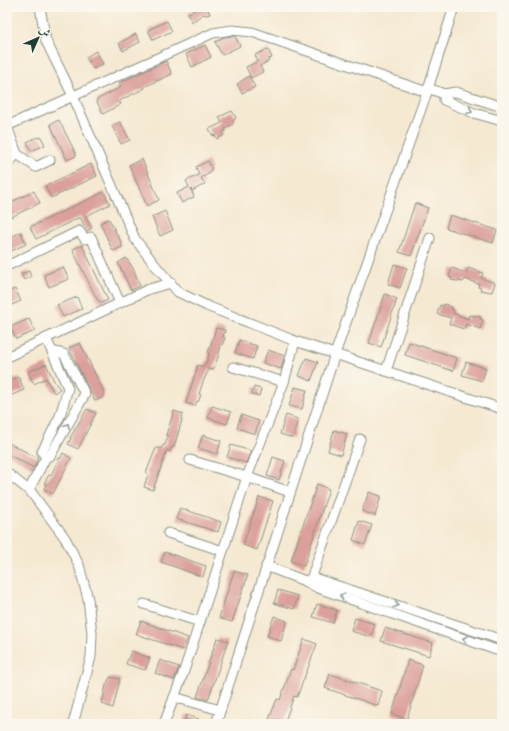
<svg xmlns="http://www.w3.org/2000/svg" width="509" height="731" viewBox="0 0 509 731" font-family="'Libre Bodoni',Amiri,serif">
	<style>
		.building { fill: #dca09b }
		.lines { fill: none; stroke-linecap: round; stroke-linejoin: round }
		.minor-casing { stroke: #8a9383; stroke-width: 11 }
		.minor { stroke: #fff; stroke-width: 9 }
		.oneway { stroke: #8f9e9a }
	</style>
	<rect width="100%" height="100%" fill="#fbf7ec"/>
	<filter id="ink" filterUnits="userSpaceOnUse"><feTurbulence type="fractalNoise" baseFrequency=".025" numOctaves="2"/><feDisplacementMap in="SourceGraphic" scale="8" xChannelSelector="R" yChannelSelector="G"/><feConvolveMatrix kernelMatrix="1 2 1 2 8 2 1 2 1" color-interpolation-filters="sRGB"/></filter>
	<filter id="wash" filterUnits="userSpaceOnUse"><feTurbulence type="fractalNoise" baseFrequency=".012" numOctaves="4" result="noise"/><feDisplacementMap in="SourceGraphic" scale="16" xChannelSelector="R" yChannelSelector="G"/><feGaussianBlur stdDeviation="0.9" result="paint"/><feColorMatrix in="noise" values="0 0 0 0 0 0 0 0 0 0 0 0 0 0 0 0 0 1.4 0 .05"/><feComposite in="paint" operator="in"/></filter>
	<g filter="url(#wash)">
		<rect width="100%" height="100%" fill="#f5e9d2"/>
		<g id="blocks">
			<g class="building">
				<polygon points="201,7 207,7 210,14 206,15 203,14 192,22 188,13"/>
				<polygon points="167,21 172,31 153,40 148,30"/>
				<polygon points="136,34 140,42 123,51 119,43"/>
				<polygon points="235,36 240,46 222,55 215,42 224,37"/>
				<polygon points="205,45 211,57 192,67 186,54"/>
				<polygon points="268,49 272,58 268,59 269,61 260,66 263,72 251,78 246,67 258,61 255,55"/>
				<polygon points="96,51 103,64 93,69 86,57"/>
				<polygon points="166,61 172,74 144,87 145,88 119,101 121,104 103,114 96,100 121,87 119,83"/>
				<polygon points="249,76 255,87 242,93 237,84"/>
				<polygon points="232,111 236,118 233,121 233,124 225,129 226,131 223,132 224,135 217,139 215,135 213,136 209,129 222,123 219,117"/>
				<polygon points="59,120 75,152 76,156 67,160 50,124"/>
				<polygon points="120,122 130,140 121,144 112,126"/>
				<polygon points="37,137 38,138 41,137 45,145 31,151 27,142"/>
				<polygon points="142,159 159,200 147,206 129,165"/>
				<polygon points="208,161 212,169 210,170 210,173 201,178 205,184 192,191 191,189 194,197 182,203 177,193 189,187 186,181 199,175 196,167"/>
				<polygon points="91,164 97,176 51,198 45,186"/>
				<polygon points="34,191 40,203 7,219 7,204"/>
				<polygon points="104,192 110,204 86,216 92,228 87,231 80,217 36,239 30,227"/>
				<polygon points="415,203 428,208 411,256 399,252"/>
				<polygon points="165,211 173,230 160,236 152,217"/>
				<polygon points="450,215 497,230 493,243 446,228"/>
				<polygon points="109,219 121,242 122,247 113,251 100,223"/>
				<polygon points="21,232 26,244 7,253 7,239"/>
				<polygon points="82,245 108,300 101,303 99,300 98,301 74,253 73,249"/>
				<polygon points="126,258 133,268 140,286 131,290 118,263"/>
				<polygon points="394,264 407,268 400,288 388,284"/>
				<polygon points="63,267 69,279 49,287 44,275"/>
				<polygon points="452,268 466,273 468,268 483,273 481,278 495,283 492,292 480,290 481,288 478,287 479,284 465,279 463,282 451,280 452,278 449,277"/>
				<polygon points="29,271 31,277 24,280 21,274"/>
				<polygon points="15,289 21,301 7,307 7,292"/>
				<polygon points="385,294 397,299 381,347 369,343"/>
				<polygon points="77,297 82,309 63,317 57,305"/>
				<polygon points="444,304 452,307 451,309 454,310 453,313 468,319 469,315 481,317 480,319 483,320 480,329 466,324 464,329 449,324 451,318 437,314 440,305 444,306"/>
				<polygon points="29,319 35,331 16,339 10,327"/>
				<polygon points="216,328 225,330 223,337 225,338 222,345 221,345 218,357 213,370 209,369 203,382 199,394 201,395 198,402 197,401 195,406 186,403 198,365 203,367 207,361 209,354 208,353"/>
				<polygon points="239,340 257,346 253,359 235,353"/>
				<polygon points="409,342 457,358 453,371 405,355"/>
				<polygon points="80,343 104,392 104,397 95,401 69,348"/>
				<polygon points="268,350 285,356 281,369 263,363"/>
				<polygon points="306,358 318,362 311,381 299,376"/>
				<polygon points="466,362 486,368 482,381 462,375"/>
				<polygon points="46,364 55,383 60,389 54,393 46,378 34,384 28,372"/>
				<polygon points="19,377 24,390 7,397 7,382"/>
				<polygon points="254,387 261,389 259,396 252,394"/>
				<polygon points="295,387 307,390 302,409 289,406"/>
				<polygon points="212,406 231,412 227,424 208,418"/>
				<polygon points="87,409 96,413 78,449 68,444 71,439 70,438"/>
				<polygon points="174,411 183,414 181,420 182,420 174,447 172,447 170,452 167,450 153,490 144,487 148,474 146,473 156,448 162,448 163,445 165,445 168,436 166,435"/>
				<polygon points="241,415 259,421 255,434 237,428"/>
				<polygon points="286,415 298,419 293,438 280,434"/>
				<polygon points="334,430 347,434 341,455 328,451"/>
				<polygon points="203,435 221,441 217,454 198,448"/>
				<polygon points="7,442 38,458 34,468 7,454"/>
				<polygon points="231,445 251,451 246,463 227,457"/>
				<polygon points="63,453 71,458 53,494 44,489 46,484 44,483 49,475 51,476 59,458 60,459"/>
				<polygon points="273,457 285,461 279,480 267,476"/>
				<polygon points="317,484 329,489 304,566 291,561"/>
				<polygon points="369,492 381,496 375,516 362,511"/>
				<polygon points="259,497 273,501 257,550 243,545"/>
				<polygon points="180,508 221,522 218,532 176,519"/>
				<polygon points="359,521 372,525 365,545 353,540"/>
				<polygon points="165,552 206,566 203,577 161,562"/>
				<polygon points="234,571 248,575 232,622 219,618"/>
				<polygon points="278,590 298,596 294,609 274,603"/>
				<polygon points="317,604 337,610 333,623 313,617"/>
				<polygon points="274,616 287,621 281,641 267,636"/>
				<polygon points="355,618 375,624 371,637 351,631"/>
				<polygon points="141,621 188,638 183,650 136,634"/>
				<polygon points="385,628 433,643 429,656 381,641"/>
				<polygon points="217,638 228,641 208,700 197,697"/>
				<polygon points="304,639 317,644 297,697 294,696 284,724 268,722 277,699 280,700 291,669 293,670"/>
				<polygon points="131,651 150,658 145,670 126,664"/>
				<polygon points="160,660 179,667 174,680 155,673"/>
				<polygon points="408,660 423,665 407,719 392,714"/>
				<polygon points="330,674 382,691 378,706 325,688"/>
				<polygon points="110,677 120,679 113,708 102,704 106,685"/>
				<polygon points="186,715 199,719 198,724 184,724"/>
			</g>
		</g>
	</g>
	<g filter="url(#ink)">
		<use href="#blocks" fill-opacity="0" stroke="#8a9383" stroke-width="1"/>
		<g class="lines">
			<g class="minor-casing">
				<g id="minor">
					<polyline points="40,7 46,41 73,96 135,239 155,265 178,292 207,306 295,341 502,409"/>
					<polyline points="428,88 444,94 456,92 502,107"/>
					<polyline points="444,94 444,100 474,113 502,121"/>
					<polyline points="7,126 213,33 232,30 252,32 427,92"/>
					<polyline points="7,126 17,154 36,167 50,160"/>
					<polyline points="7,164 17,154"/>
					<polyline points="7,266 79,231 85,239 91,237 120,303"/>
					<polyline points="7,357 149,289 171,283"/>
					<polyline points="386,371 430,238"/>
					<polyline points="284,382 295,341"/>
					<polyline points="46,457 42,452 60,416 68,388 46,338"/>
					<polyline points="190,460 247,477 284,382 233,367"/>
					<polyline points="7,473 31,492 65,538 79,565 88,599 92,633 91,657 73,724"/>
					<polyline points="29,490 46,457 50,456 85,394 64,354 52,351"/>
					<polyline points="168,533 223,551"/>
					<polyline points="266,566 305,581 318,588 502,652"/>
					<polyline points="311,579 360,439"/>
					<polyline points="305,581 314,578 502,640"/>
					<polyline points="144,604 200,622"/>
					<polyline points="174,697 220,710"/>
					<polyline points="164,724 183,674 247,477 290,492"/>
					<polyline points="216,724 335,354 427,92 454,7"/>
				</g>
			</g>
			<use href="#minor" class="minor"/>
		</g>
		<defs><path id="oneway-chevron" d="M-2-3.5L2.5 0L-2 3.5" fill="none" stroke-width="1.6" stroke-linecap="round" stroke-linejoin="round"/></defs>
		<g class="oneway">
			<use href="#oneway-chevron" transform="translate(470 111) rotate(23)"/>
			<use href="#oneway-chevron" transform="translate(67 426) rotate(-60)"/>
			<use href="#oneway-chevron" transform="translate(342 596) rotate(-161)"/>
			<use href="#oneway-chevron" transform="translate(396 605) rotate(18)"/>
			<use href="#oneway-chevron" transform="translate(465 639) rotate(-161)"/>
		</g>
	</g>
	<rect width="509" height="731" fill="none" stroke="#fbf7ec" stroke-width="24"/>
	<g transform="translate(38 38) rotate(45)" stroke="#fbf7ec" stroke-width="3" paint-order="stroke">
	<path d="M0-3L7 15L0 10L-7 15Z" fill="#1f3d34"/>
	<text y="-6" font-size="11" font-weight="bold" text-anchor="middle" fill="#1f3d34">ش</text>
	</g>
</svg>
